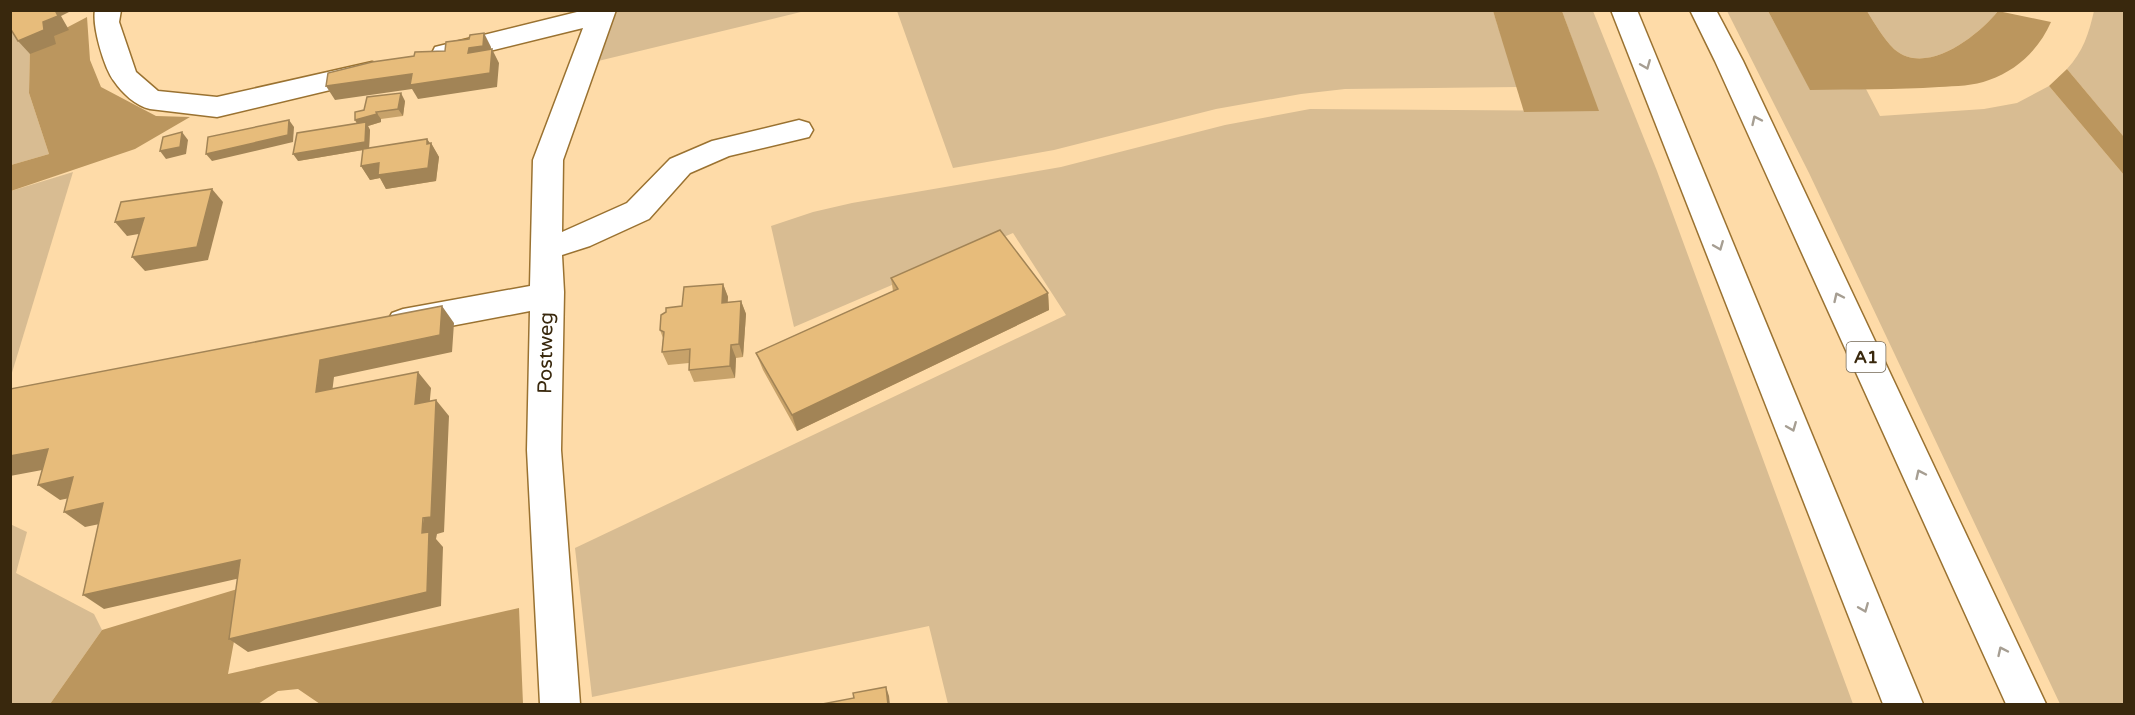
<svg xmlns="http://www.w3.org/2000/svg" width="2135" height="715" viewBox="0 0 2135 715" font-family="'Varela Round',sans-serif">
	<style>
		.green { fill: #d8bc92 }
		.forest { fill: #bb965e }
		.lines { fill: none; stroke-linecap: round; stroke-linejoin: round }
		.minor-casing { stroke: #9a7231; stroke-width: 3 }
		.highway-casing { stroke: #9a7231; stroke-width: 3 }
		.minor { fill: #fff; fill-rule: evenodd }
		.highway { fill: #fff; fill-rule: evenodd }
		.wall { fill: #c7a26a }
		.shaded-wall { fill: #a28456 }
		.building { fill: #e7bc7b; stroke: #a28456; stroke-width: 1.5 }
		.oneway { stroke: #a69e92 }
		.labels { text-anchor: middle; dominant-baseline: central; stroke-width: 4.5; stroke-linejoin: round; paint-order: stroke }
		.shield { fill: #fff; stroke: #746856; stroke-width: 1.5 }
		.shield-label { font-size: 18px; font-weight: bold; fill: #39280d }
		.street-label { font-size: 20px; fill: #39280d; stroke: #fff }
	</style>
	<rect width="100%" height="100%" fill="#fedba8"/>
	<g class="green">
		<polygon points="612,11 805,11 594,62"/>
		<polygon points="897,11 1493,11 1518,87 1345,89 1301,94 1216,109 1054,150 953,168"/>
		<polygon points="1562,11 1593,11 1657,171 1853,704 948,704 929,626 592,697 575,548 1066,315 1013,233 794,327 771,226 813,212 852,203 1061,167 1225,125 1310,109 1598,111"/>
		<polygon points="1727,11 1768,11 1810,89 1866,89 1880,116 1984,109 2017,103 2049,86 2124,175 2124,704 2060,704 1809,173"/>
		<path d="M 1867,11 L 1998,11 C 1978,36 1926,77 1894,49 C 1883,38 1875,24 1867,11 Z"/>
		<path d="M 2094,11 L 2124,11 L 2124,137 L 2067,69 C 2083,52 2089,33 2094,11 Z"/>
		<polygon points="10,26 30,47 29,93 49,154 11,165"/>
		<polygon points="73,172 11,376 11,191"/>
		<polygon points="10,524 27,532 16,573 94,614 102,630 50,704 11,704"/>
	</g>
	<g class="forest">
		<polygon points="1493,11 1562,11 1599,111 1524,112"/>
		<path d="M 1768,11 L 1867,11 C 1875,24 1883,38 1894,49 C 1926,77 1978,36 1998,11 L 2051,22 C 2039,49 2018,70 1989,80 C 1974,86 1956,86 1939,87 C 1896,90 1854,89 1810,90 Z"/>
		<polygon points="87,17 90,60 101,87 156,116 190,117 135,149 11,191 11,165 49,154 29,93 30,47"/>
		<polygon points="2067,69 2124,137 2124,175 2049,86"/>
		<polygon points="244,587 228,674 519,608 523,704 320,704 298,689 278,691 258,704 50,704 102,630"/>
	</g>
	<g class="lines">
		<g class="minor-casing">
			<g id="minor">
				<path d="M 95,10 L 121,10 L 119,22 L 136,72 L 158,91 L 217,97 L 372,62 L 382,65 L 386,71 L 382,77 L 372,80 L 217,117 L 150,109 C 136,106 122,93 114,81 C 104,68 92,26 95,10 Z"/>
				<polygon points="585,10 616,10 563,160 562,232 627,203 670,159 712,141 799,120 809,123 813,130 809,137 729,156 690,173 649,219 590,246 562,255 564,292 561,450 580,704 540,704 527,450 530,311 403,335 392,331 387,322 392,313 403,309 530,286 533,160 583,28 445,62 435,59 432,53 435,47"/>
			</g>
		</g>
		<g class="highway-casing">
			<g id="highway">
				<polygon points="1611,10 1637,10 1923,704 1883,704"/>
				<polygon points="1690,10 1716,10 1743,61 2046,704 2006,704 1715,61"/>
			</g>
		</g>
		<use href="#minor" class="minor"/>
		<use href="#highway" class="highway"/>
	</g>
	<g class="wall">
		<polygon points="405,101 403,116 381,119 381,122 368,126 370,130 369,148 427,139 430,143 431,143 439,157 436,181 386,189 380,178 370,180 361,166 363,150 298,161 357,124 355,120"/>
		<polygon points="891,278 1048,293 1049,310 797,431 763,370 756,353 893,291"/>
		<polygon points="723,284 728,297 727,302 741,301 746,314 743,357 736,358 735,378 694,382 689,370 689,363 668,365 662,352 663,338 660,330 666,312 682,306"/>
	</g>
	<g class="shaded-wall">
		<polygon points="55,10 68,10 69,12 61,16 69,30 54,36 56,44 30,54 18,41 43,22"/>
		<polygon points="484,33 491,47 490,60 468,53 469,48"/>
		<polygon points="492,49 499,63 497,87 418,99 412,89 335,100 326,86"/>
		<polygon points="401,93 405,101 403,116 398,109"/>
		<polygon points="376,112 381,119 381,122 368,126 370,130 369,149 298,161 293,154 360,128 355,120"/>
		<polygon points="289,120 294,127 293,142 212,161 206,154"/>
		<polygon points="182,132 188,140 186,154 166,159 160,151"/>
		<polygon points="427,139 431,145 431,143 439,157 436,181 386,189 380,178 370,180 361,166 427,144"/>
		<polygon points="212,189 223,202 208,260 145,271 132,257"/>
		<polygon points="144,218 156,231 127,236 115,222"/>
		<polygon points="723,284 728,297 727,316 722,303"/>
		<polygon points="1048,293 1049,310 797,431 792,415"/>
		<polygon points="741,301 746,314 743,357 739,344"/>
		<polygon points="442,306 454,323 452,352 334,377 330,409 316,392 320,360"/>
		<polygon points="731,345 736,358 735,378 730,366"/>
		<polygon points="418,372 431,388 428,421 415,404"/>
		<polygon points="436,400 449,416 444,532 437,534 436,539 443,547 441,606 248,652 229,639 422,533"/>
		<polygon points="48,449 69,465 10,476 10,456"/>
		<polygon points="73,477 94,493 60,500 38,485"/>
		<polygon points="103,503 124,519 85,527 64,512"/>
		<polygon points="240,560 258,574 104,609 83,595"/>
		<polygon points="886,687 889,696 890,705 888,705"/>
	</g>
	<g class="building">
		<polygon points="10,10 55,10 58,16 43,22 44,30 18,41 10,28"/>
		<polygon points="484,33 483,46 469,48 468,53 492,49 490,73 410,85 412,74 326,86 328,73 372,62 414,56 415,52 445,51 446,42 469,39 470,35"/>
		<polygon points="401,93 398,109 376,112 377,114 355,120 355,112 364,110 367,97"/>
		<polygon points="289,120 288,135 206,154 208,137"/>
		<polygon points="366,122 365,142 293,154 297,133"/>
		<polygon points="182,132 180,147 160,151 163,137"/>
		<polygon points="427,139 427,144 431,143 428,168 378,175 379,163 361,166 363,149"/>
		<polygon points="212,189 197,247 132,257 144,218 115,222 121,202"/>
		<polygon points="1000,230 1048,293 792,415 756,353 898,289 891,278"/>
		<polygon points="723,284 722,303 741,301 739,344 731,345 730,366 689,370 690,349 662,352 664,332 660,330 661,315 666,312 666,308 682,306 684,287"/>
		<polygon points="442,306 440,335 320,360 316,392 418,372 415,404 436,400 431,517 423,518 422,533 429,532 427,592 229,639 240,560 83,595 103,503 64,512 73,477 38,485 48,449 10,456 10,389"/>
		<polygon points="886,687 888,705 817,705 854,698 853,693"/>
	</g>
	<defs><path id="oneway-chevron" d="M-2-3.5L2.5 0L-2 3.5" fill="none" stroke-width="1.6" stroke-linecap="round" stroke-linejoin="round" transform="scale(1.5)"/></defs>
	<g class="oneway">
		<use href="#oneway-chevron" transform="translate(1646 65) rotate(68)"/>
		<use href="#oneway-chevron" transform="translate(1756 120) rotate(-115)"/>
		<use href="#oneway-chevron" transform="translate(1719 246) rotate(68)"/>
		<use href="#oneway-chevron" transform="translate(1838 297) rotate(-115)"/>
		<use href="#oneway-chevron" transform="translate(1792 427) rotate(68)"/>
		<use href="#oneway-chevron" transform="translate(1920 474) rotate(-115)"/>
		<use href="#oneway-chevron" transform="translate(1864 608) rotate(68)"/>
		<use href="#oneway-chevron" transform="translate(2002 651) rotate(-115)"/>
	</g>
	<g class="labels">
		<rect class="shield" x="1846.5" y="342" width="39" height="30" rx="4.5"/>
		<g class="shield-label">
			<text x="1866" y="357">A1</text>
		</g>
		<g class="street-label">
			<text transform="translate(546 353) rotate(-89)">Postweg</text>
		</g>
	</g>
	<rect width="2135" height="715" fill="none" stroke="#39280d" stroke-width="24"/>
</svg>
